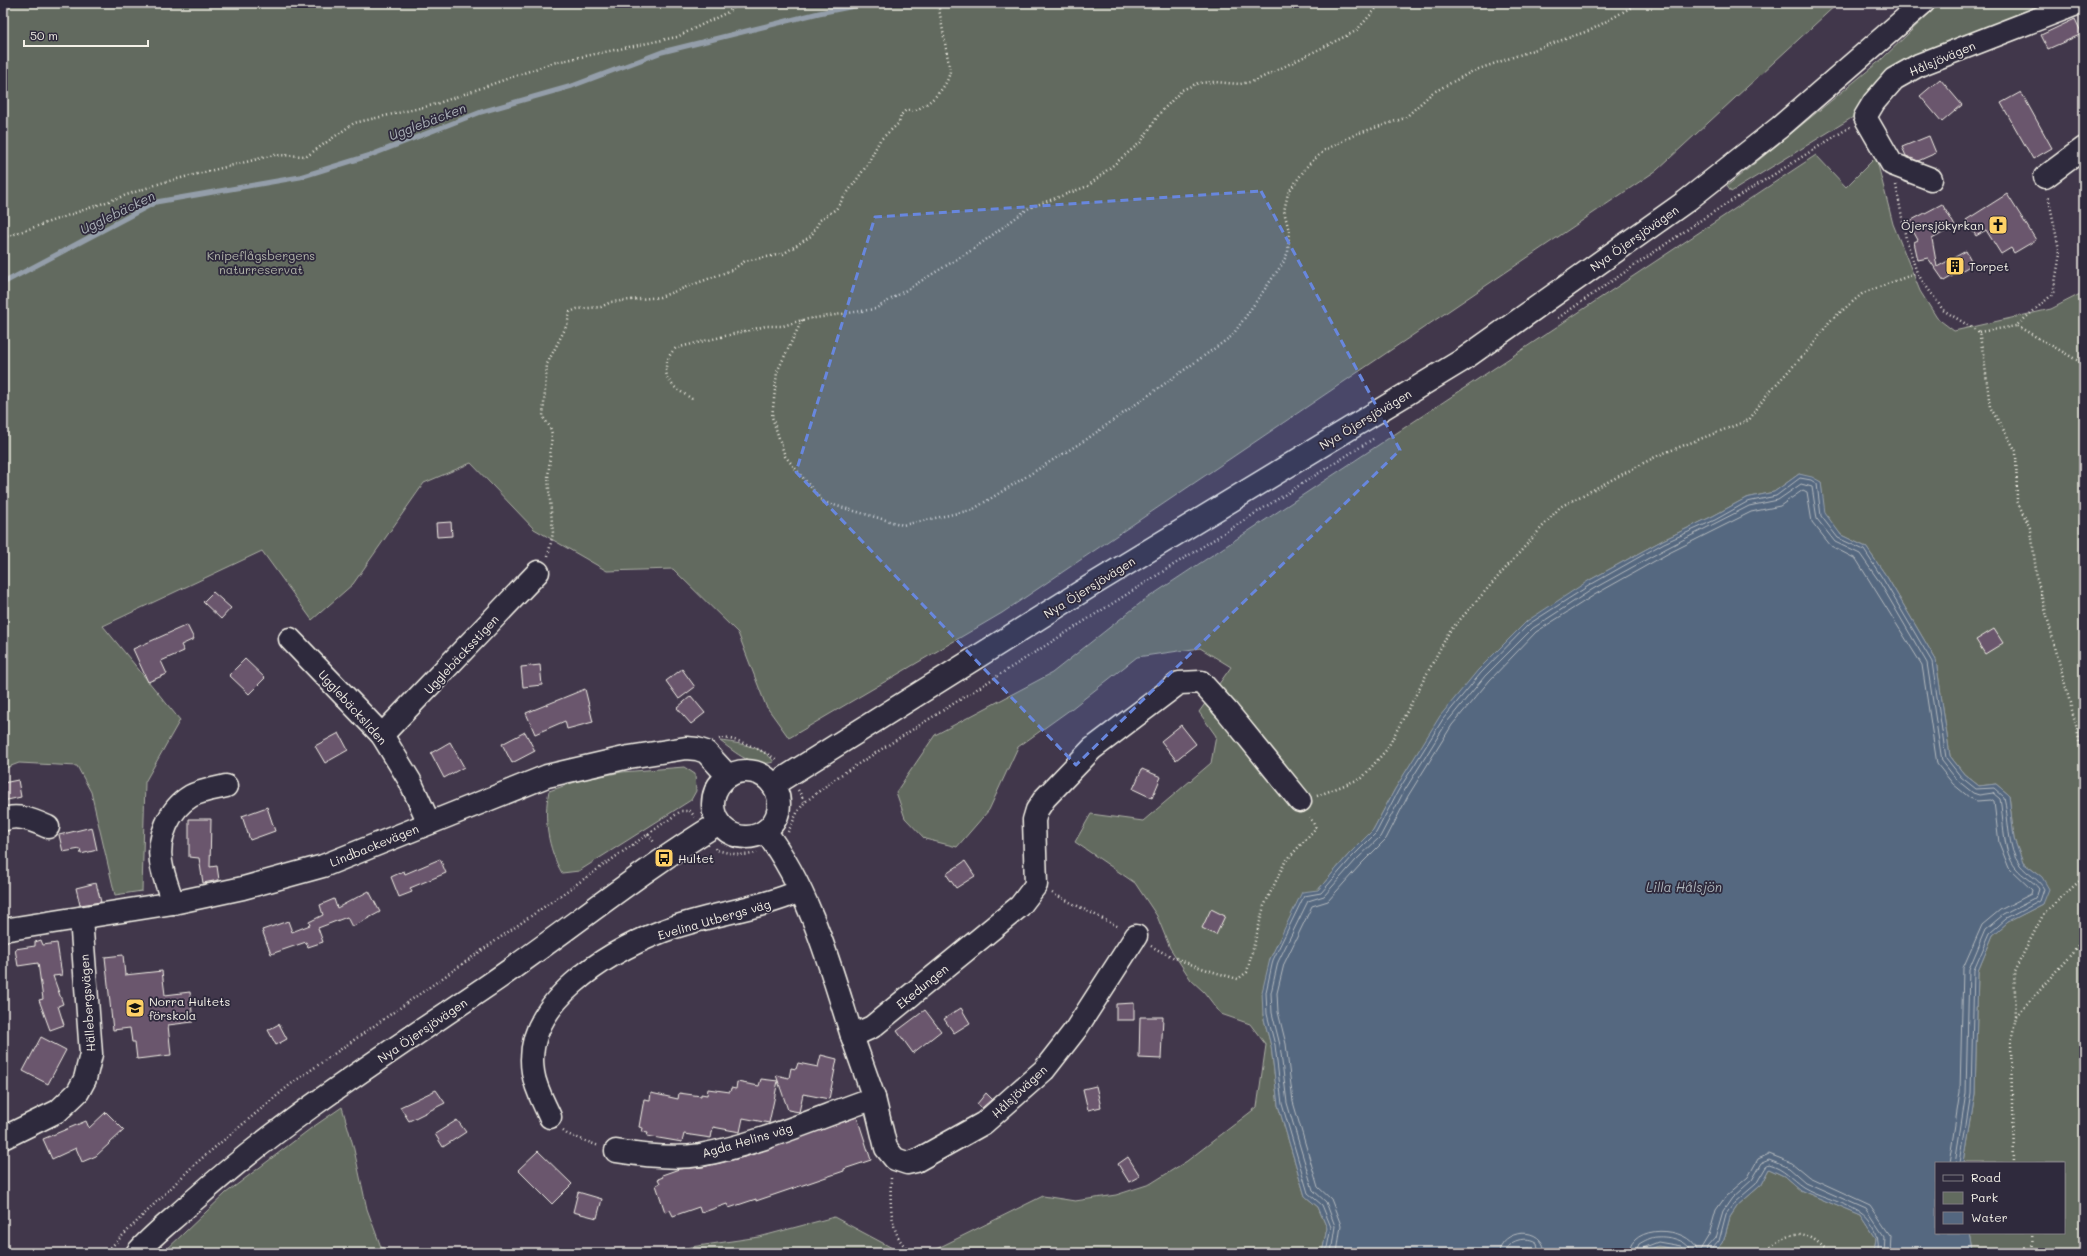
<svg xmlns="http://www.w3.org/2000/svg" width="2087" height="1256" viewBox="0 0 2087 1256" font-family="Mali,sans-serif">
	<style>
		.green { fill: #626b5f; stroke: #abaea4 }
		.water { fill: #546780; stroke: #949eaa }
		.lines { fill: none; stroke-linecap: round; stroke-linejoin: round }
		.shore { stroke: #b4babe; stroke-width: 1 }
		.stream { stroke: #949eaa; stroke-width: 5 }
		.building { fill: #6b566d; stroke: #f4f1e8 }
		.minor-casing { stroke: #f4f1e8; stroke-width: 25 }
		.path { stroke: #f4f1e8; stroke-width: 2.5; stroke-dasharray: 1 3; stroke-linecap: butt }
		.minor { stroke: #2f2a3d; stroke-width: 22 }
		.marked { fill: #6887de; fill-opacity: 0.2; stroke: #6887de; stroke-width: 3; stroke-dasharray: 8 5; stroke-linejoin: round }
		.labels { text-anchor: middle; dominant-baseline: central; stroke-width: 3.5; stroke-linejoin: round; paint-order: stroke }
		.street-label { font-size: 12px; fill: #f4f1e8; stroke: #2f2a3d }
		.poi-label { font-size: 12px; fill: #f4f1e8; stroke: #2f2a3d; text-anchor: start }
		.park-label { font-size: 12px; fill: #b2b5aa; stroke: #2f2a3d }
		.water-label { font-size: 13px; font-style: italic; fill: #acb3b9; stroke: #2f2a3d }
	</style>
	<rect width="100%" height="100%" fill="#41374b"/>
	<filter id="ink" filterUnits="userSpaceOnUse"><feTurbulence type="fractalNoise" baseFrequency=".025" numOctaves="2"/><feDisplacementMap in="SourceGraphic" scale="8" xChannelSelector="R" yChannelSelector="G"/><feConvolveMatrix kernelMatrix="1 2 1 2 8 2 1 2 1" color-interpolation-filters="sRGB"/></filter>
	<g filter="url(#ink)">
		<g class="green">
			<polygon points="3,3 1838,3 1657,170 1002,613 789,738 766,706 738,633 673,569 607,571 534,529 471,463 424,483 353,584 312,620 262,551 103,626 180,720 145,782 142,891 115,895 91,792 77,766 19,763 3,769"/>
			<polygon points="1940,3 2053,3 1905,62 1858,114 1731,192 1727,186 1882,59"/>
			<polygon points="1816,155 1846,187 1876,157 1893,224 1920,291 1937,318 1954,331 2051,309 2084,292 2084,1253 1972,1253 1969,1233 2064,1233 2064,1163 1964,1163 1975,1094 1978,971 1993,935 2008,922 2043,904 2042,877 2023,863 2014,839 2009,795 1996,784 1979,786 1964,774 1950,756 1936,660 1887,577 1866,547 1841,535 1824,513 1821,482 1799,474 1774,492 1746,498 1713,516 1663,540 1588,581 1416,756 1395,789 1373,830 1349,854 1287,926 1270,959 1263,1015 1271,1046 1278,1105 1305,1196 1318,1207 1327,1228 1322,1253 928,1253 1043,1196 1075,1201 1116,1195 1150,1184 1187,1161 1257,1107 1266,1045 1250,1024 1221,1014 1204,992 1191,980 1170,948 1157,916 1135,883 1075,842 1091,814 1143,821 1211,763 1216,736 1199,712 1231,667 1200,648 1137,657 1071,709 1018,747 989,810 957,847 925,839 905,818 896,792 935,735 1052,673 1143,601"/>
			<path d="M 720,741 C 737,743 764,746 774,762 C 752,768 736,753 720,741 Z"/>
			<path d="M 684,767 L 695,774 L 696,791 L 691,800 L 579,871 L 562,873 C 548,849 543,818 549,791 L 581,780 L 622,772 Z"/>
			<polygon points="342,1107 353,1145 367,1209 381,1247 396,1253 163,1253 226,1193 310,1129"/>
			<polygon points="1769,1169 1784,1176 1800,1190 1861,1216 1876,1239 1874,1253 1714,1253 1723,1243 1730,1217 1738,1205 1760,1186"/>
			<polygon points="834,1217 896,1250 917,1253 650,1253 759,1237"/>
			<polygon points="1658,1246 1680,1250 1684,1253 1640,1253"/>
		</g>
		<polygon class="water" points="1799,474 1812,477 1821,482 1825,513 1841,535 1866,547 1887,577 1936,660 1950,756 1964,774 1979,786 1996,784 2009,795 2014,839 2023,863 2042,877 2049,889 2043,904 2008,922 1993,935 1978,971 1975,1094 1964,1163 1936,1163 1936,1233 1969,1233 1972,1253 1874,1253 1876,1239 1861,1216 1800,1190 1784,1176 1769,1169 1760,1186 1738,1205 1730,1217 1723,1243 1714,1253 1684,1253 1680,1250 1658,1246 1640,1253 1530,1253 1529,1248 1516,1250 1512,1253 1322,1253 1327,1228 1318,1207 1305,1196 1278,1105 1271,1046 1263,1015 1262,992 1270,959 1302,892 1318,890 1349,854 1373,830 1395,789 1440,716 1478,670 1527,621 1588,581 1663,540 1713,516 1746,498 1774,492"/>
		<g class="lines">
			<g class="shore">
				<path d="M 1326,1253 L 1331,1227 L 1322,1205 L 1308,1193 L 1282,1104 L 1275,1045 L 1267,1014 L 1266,992 L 1273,960 L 1304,896 L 1321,893 L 1352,857 L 1376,833 L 1398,791 L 1443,719 L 1481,673 L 1529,624 L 1590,585 L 1664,543 L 1715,520 L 1747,502 L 1776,496 L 1800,478 L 1811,480 L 1817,484 L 1821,516 L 1838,538 L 1864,550 L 1883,579 L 1932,662 L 1946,758 L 1961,777 L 1976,789 L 1994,788 L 2004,797 C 2009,816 2007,850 2020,865 C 2028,875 2038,878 2044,889 L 2040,901 L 2006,919 L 1990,933 L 1974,970 L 1971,1093 L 1960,1163"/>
				<path d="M 1331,1253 L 1335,1226 L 1326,1202 L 1313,1190 L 1287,1103 L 1280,1045 L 1272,1013 L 1271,993 L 1278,962 L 1308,901 L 1324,896 L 1356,860 L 1380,837 L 1403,793 L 1447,722 L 1485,676 L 1533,628 L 1593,589 L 1667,548 L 1749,506 L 1778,500 L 1801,484 L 1812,487 L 1817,519 L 1835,542 L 1860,554 L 1879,581 L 1927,663 L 1942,761 L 1957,780 L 1973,793 L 1979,795 L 1993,793 L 2000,799 C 2004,819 2002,852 2016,868 C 2023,877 2033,880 2039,889 L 2036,898 L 2003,915 L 1986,929 L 1969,969 L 1966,1093 L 1955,1163"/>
				<polyline points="1337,1253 1341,1225 1331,1199 1318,1187 1293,1102 1286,1044 1278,1012 1277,993 1284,964 1312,906 1328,901 1360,865 1386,839 1408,796 1452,725 1490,680 1536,632 1596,594 1669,553 1751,512 1780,506 1803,490 1807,492 1812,522 1831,546 1856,559 1922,665 1937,764 1953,784 1970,798 1977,801 1991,800 1994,802 1999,843 2009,868 2032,890 2031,894 2000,910 1982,925 1963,968 1960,1092 1949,1163"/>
				<path d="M 1499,1253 C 1500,1229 1544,1224 1545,1253"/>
				<path d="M 1505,1253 C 1506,1240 1528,1235 1537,1243 L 1539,1253"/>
				<path d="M 1629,1253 C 1630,1224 1688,1225 1697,1250 L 1700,1250 L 1709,1235 L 1716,1210 L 1726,1196 L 1748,1177 L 1758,1159 L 1769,1154 L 1792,1163 L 1809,1177 L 1870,1205 L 1890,1234 L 1889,1253"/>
				<path d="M 1635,1253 L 1639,1244 C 1644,1241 1651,1237 1657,1237 C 1668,1236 1690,1240 1691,1253"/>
				<polyline points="1640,1253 1643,1248 1658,1242 1681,1246 1686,1253"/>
				<polyline points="1706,1253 1707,1247 1715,1238 1723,1211 1732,1198 1752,1180 1762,1163 1769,1160 1789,1168 1805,1182 1866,1209 1884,1236 1883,1253"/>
				<path d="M 1711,1253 L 1712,1249 L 1719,1241 L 1726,1214 L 1735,1202 L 1756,1184 L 1766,1167 L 1769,1165 C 1784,1169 1791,1179 1803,1187 C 1833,1205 1883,1205 1878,1253"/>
			</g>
			<polyline class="stream" points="3,283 156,202 300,177 371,155 481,112 572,86 662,52 819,13 870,3"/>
		</g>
		<g class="building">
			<polygon points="2075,19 2082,34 2048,49 2041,35"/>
			<polygon points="1940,79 1962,105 1942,122 1920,96"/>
			<polygon points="2021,92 2052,148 2033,159 2001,103"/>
			<polygon points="1929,136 1936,153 1918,161 1906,156 1902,147"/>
			<polygon points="2007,194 2036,240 2014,253 2011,248 2001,254 1986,230 1976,236 1966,220"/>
			<polygon points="1942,204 1955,226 1932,239 1937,267 1966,251 1973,264 1944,281 1928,258 1918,260 1914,242 1918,240 1908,222"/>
			<polygon points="451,522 452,536 437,537 436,523"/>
			<polygon points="213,592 231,608 221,619 203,602"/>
			<polygon points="187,625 194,639 181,645 184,651 161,661 167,674 148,682 133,649"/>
			<polygon points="1994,629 2003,643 1985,654 1976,640"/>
			<polygon points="245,659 265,678 249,694 229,675"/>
			<polygon points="540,665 542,685 523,687 521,667"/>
			<polygon points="682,669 695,687 679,699 666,681"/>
			<polygon points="585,689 593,722 567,729 565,721 535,734 526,713"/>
			<polygon points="691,696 705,713 691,724 677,708"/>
			<polygon points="1181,725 1196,744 1176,760 1161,741"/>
			<polygon points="525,732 535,751 512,763 502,744"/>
			<polygon points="339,733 348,750 325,763 315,746"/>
			<polygon points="450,742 464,767 444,778 431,753"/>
			<polygon points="1142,769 1161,777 1152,798 1133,789"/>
			<polygon points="18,780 21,797 3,801 3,783"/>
			<polygon points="267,807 275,831 250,840 242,816"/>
			<polygon points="189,819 211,819 210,867 217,866 219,880 203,883 199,858 189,857"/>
			<polygon points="92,827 97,850 81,854 80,849 63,852 59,835"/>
			<polygon points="440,859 446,873 410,888 412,892 399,897 391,877 404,871 405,874"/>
			<polygon points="965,861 975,876 956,888 946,874"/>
			<polygon points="96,883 101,902 80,905 76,888"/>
			<polygon points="369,891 380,912 352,927 347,917 318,928 323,942 308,947 306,942 271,954 262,930 288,921 292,932 310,925 309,922 323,915 320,905 334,899 337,908"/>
			<polygon points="1211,909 1225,916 1216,935 1202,928"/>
			<polygon points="41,940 43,945 57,943 62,975 53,976 63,1004 58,1006 64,1025 50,1030 39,1000 43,999 38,963 18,966 15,949 35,946 35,942"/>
			<polygon points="123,955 125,975 162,971 165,995 190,992 193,1022 168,1025 171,1055 137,1059 135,1042 132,1042 130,1028 113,1030 105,957"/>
			<polygon points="1134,1003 1134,1020 1116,1020 1116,1004"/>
			<polygon points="961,1008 970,1023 954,1033 944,1019"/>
			<polygon points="925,1010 941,1031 913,1053 897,1031"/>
			<polygon points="1140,1017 1163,1017 1161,1059 1139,1058"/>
			<polygon points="279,1024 287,1039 276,1045 268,1030"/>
			<polygon points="41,1037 66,1050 48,1084 23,1071"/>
			<polygon points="821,1055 837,1059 829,1099 803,1094 799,1112 788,1110 776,1075 789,1078 791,1068 796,1069 798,1063 818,1067"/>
			<polygon points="761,1079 778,1081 769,1123 743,1118 740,1132 713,1127 711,1138 684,1134 682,1142 647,1136 648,1133 642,1132 643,1128 639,1127 644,1099 650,1100 651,1093 678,1099 679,1093 701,1096 701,1094 707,1095 708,1089 730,1092 731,1088 736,1089 737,1082 759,1086"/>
			<polygon points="1096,1086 1101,1107 1088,1110 1083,1089"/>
			<polygon points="436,1090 445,1103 409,1121 400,1107"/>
			<polygon points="986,1093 992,1099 982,1108 977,1104"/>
			<polygon points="106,1112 124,1130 96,1156 82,1162 76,1148 52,1159 43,1139 86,1121 89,1128"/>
			<polygon points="857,1117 871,1160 844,1169 844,1171 756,1201 756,1199 729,1208 727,1204 701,1213 699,1207 673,1216 670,1210 665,1212 656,1185 660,1183 658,1179 663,1177 662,1175 679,1169 703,1167 748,1156"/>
			<polygon points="457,1120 466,1132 443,1147 435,1134"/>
			<polygon points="538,1151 572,1184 552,1204 518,1170"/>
			<polygon points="1128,1157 1140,1176 1129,1182 1118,1164"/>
			<polygon points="578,1192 602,1199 597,1218 573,1212"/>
		</g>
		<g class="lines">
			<g class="minor-casing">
				<g id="minor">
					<polyline points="2045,177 2084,148"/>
					<polyline points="1931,179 1892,164 1865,117 1874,102 1894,79 1919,65 2079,3"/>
					<polyline points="290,639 382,735 410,781 429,823"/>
					<polyline points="382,735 538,572"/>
					<circle cx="746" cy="804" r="33"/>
					<polyline points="773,785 1092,585 1461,361 1685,202 1780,127 1923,3"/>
					<path d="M 3,820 C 17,813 34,821 48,827"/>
					<path d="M 765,831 C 810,890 830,966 852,1036 L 872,1027 L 1020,906 L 1036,885 L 1034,820 L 1037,810 L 1045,798 L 1092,749 L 1179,683 L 1201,682 L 1227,711 L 1300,801"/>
					<path d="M 173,903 C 169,890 163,876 161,862 C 157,838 169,809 191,796 C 202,790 214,789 226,786"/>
					<polyline points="3,930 173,903 243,888 323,866 547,776 629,757 686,748 697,749 706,752 728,776"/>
					<polyline points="852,1036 874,1098 886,1148 895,1159 907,1163 916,1161 984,1123 1044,1070 1076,1029 1136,936"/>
					<path d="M 550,1117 C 544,1103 535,1088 533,1072 C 522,1003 608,952 663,931 C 708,914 756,910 800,891"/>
					<polyline points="3,1138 58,1111 78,1092 85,1079 91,1054 81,918"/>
					<path d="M 616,1151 C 640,1155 675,1159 700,1155 C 760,1144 817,1118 874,1098"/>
					<path d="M 137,1253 C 153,1234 175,1218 193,1201 C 283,1120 387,1054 487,986 C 565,933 638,872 719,823"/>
				</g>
			</g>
			<g class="path">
				<polyline points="1896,185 1906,239 1917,273 1943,310 1979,332 1984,358 1990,407 2016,451 2017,501 2031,530 2037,579 2077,729 2084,770"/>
				<polyline points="3,238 161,183 274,155 307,156 354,123 433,105 552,63 677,37 728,12 739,3"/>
				<polyline points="1558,318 1704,218 1850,127"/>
				<polyline points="802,320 777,372 772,417 785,456 823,502 903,525 972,510 1087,439 1232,336 1283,263 1288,252 1289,231 1284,211 1288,193 1308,165 1325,150 1356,134 1405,118 1432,93 1473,71 1591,30 1639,3"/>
				<polyline points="2017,326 2084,364"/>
				<polyline points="1979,332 2016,326 2053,294 2060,254 2048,195"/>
				<path d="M 692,399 C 685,394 676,390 671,383 C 662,373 666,356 676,348 L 766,326 L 783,326 L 802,320 L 875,309 L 972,250 L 1029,208 L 1088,186 L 1141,142 L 1159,114 L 1182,90 L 1198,83 L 1214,82 L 1240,84 L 1255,81 L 1356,31 L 1381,3"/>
				<path d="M 548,556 L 553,533 L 548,478 L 552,434 L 550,427 L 543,417 L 547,364 L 567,325 L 570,312 L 577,309 L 601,307 L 611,302 L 660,297 L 732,270 L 745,261 L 783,254 L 811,236 L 820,220 L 836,209 L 867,165 L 880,140 L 899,123 L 901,115 L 906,110 C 910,110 915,111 918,109 C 932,102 948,86 950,71 L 938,3"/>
				<path d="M 719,739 C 732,735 766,752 777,760"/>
				<polyline points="798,790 805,802"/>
				<polyline points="1317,796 1362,778 1387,749 1449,632 1560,507 1659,455 1749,420 1768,393 1812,346 1830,321 1863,293 1917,273"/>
				<polyline points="788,832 798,811 805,802 839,776 1373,439"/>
				<polyline points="648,834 654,842"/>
				<path d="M 715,848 L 716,850 C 730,853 745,858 757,852"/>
				<polyline points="1052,893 1119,927"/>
				<path d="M 1151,946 C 1177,961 1209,971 1238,979 L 1247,972 L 1264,906 L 1285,862 L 1316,828 L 1310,817"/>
				<polyline points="2016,1016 2084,940"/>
				<polyline points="563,1131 567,1134 599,1146"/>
				<polyline points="2013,1163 2011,1042 2016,1016 2014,972 2044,913 2084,877"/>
				<path d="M 891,1178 C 890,1202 889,1241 914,1253"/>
				<polyline points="2032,1233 2033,1253"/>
				<polyline points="105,1253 195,1164 291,1084 681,811 690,811 695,817"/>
				<path d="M 1765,1253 C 1787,1228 1805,1227 1828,1253"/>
			</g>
			<use href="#minor" class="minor"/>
		</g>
	</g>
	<path class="marked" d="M 1261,191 L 1400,450 L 1076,765 L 796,472 L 875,217 Z"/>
	<defs>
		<g id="church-square" transform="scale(1)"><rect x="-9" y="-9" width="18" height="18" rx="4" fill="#ffd166" stroke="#2f2a3d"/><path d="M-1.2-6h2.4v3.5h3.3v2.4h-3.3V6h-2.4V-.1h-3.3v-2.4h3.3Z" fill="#111"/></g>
		<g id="building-square" transform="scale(1)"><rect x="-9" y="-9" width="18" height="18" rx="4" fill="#ffd166" stroke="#2f2a3d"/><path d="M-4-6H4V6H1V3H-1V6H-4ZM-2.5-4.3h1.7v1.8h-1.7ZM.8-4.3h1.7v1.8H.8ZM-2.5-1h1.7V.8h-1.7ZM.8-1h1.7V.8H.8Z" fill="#111"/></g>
		<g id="bus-square" transform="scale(1)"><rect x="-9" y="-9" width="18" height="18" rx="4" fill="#ffd166" stroke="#2f2a3d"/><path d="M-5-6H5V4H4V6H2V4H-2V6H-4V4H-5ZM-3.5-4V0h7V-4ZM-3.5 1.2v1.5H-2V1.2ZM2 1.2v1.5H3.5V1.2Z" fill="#111"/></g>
		<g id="school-square" transform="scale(1)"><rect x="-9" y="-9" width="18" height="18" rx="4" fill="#ffd166" stroke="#2f2a3d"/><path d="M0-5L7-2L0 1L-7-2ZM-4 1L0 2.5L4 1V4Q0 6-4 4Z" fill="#111"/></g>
	</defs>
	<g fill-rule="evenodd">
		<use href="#church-square" x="1998" y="225"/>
		<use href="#building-square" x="1955" y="266"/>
		<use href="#bus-square" x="664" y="858"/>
		<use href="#school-square" x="135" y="1008"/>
	</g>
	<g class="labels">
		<g class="street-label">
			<text transform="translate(1942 58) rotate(-23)">Hålsjövägen</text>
			<text transform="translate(1634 238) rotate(-35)">Nya Öjersjövägen</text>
			<text transform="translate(1365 419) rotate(-31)">Nya Öjersjövägen</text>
			<text transform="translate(1089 587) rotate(-32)">Nya Öjersjövägen</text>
			<text transform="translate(461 654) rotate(-47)">Ugglebäcksstigen</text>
			<text transform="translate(353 707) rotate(48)">Ugglebäcksliden</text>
			<text transform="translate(374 845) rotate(-22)">Lindbackevägen</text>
			<text transform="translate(714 919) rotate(-16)">Evelina Utbergs väg</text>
			<text transform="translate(922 986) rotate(-39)">Ekedungen</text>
			<text transform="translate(87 1003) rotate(-94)">Hällebergsvägen</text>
			<text transform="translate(422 1030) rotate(-34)">Nya Öjersjövägen</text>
			<text transform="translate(1019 1091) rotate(-43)">Hålsjövägen</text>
			<text transform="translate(747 1140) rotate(-16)">Agda Helins väg</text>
		</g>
		<g class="poi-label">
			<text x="1984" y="225" text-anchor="end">Öjersjökyrkan</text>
			<text x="1969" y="266">Torpet</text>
			<text x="678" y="858">Hultet</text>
			<text x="149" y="1001">Norra Hultets<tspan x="149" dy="14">förskola</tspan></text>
		</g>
		<g class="park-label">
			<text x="261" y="255">Knipeflågsbergens<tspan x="261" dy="14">naturreservat</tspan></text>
		</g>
		<g class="water-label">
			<text transform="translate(427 121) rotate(-21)">Ugglebäcken</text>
			<text transform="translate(117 212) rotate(-26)">Ugglebäcken</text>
			<text x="1684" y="886">Lilla Hålsjön</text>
		</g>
	</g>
	<rect width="2087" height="1256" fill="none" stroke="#2f2a3d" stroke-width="16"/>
	<rect x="8" y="8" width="2071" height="1240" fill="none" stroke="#f4f1e8" stroke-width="1.5" filter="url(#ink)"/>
	<rect x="1935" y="1162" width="130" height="72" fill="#2f2a3d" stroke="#7e7a81"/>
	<rect x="1943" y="1175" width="20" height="6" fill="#2f2a3d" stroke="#7e7a81"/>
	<text x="1971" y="1182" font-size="12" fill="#f4f1e8">Road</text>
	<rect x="1943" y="1192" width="20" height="12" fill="#626b5f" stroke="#7e7a81"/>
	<text x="1971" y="1202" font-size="12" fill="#f4f1e8">Park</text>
	<rect x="1943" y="1212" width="20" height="12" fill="#546780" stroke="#7e7a81"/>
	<text x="1971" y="1222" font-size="12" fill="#f4f1e8">Water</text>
	<path d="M24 40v6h124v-6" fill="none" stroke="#f4f1e8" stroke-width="2"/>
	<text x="30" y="40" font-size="12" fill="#f4f1e8" stroke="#2f2a3d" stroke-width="3" paint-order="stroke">50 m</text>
</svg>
